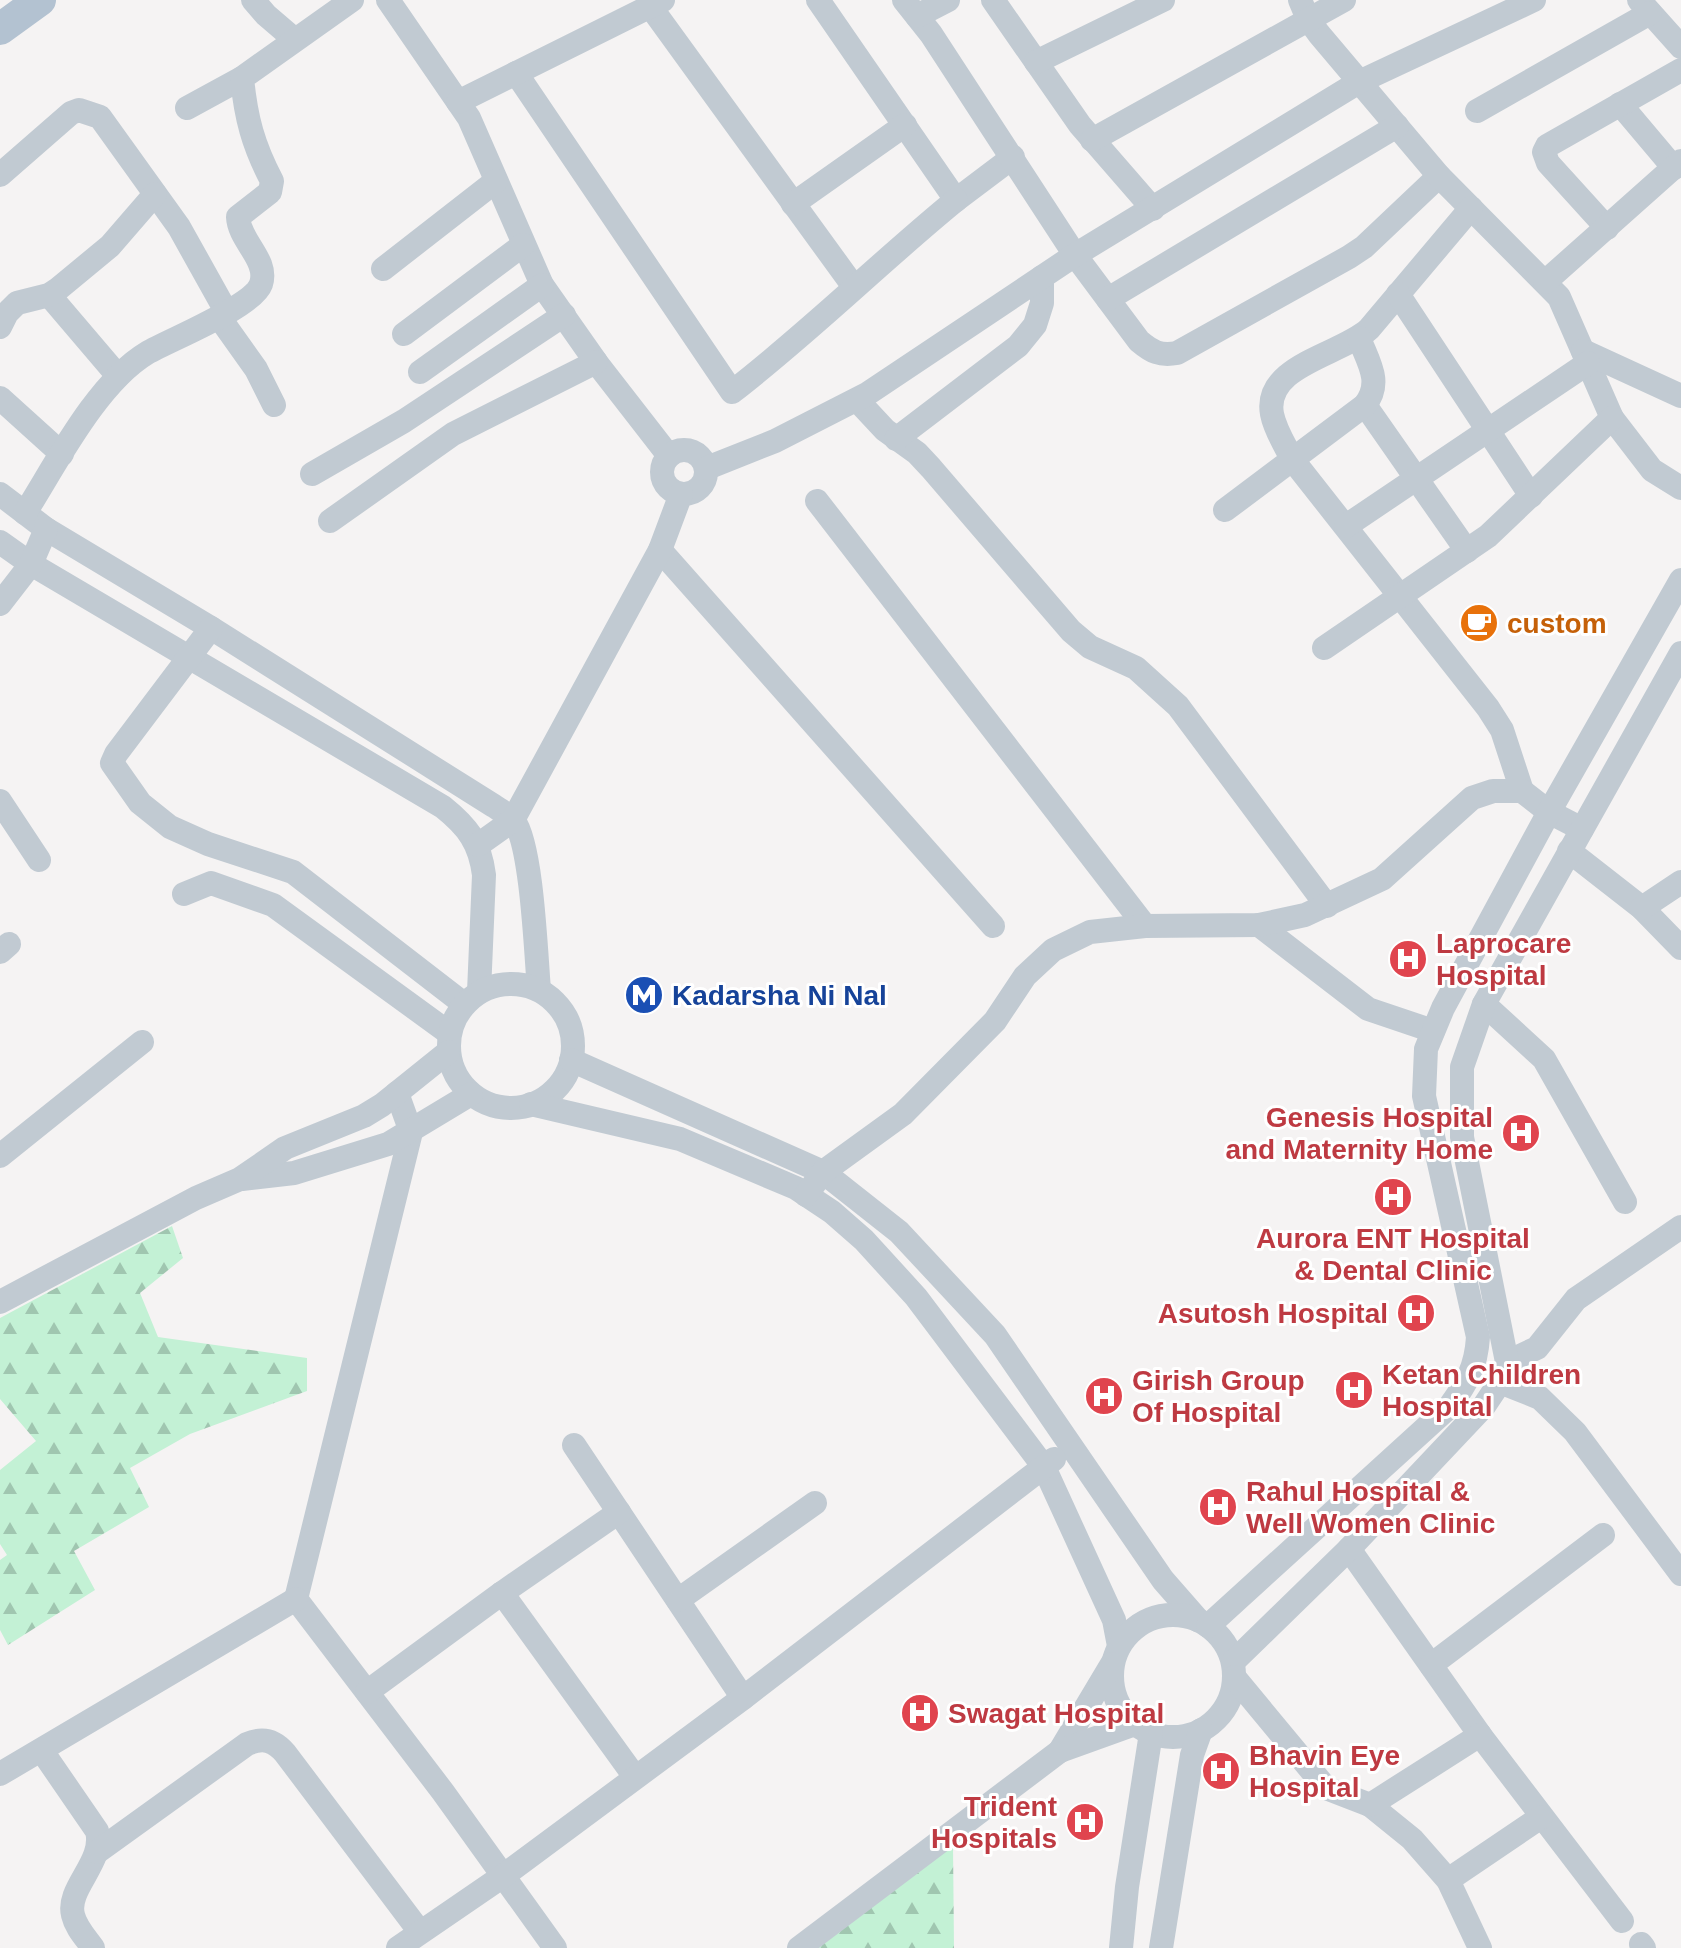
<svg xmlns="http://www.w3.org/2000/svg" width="1681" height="1948" viewBox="0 0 1681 1948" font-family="Helvetica,sans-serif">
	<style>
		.forest { fill: url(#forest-firs) }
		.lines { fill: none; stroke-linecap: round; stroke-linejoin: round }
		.minor { stroke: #c1cad2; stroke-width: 24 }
		.major { stroke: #b3c2d1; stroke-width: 32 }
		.labels { text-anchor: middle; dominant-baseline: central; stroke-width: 6; stroke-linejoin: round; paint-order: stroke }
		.food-label { font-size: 28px; font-weight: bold; fill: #c56008; stroke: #fff; text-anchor: start }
		.health-label { font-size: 28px; font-weight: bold; fill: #be3a42; stroke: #fff; text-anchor: start }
		.transit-label { font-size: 28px; font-weight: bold; fill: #164399; stroke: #fff; text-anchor: start }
	</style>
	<defs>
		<pattern id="forest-firs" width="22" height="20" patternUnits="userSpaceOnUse" patternTransform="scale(2)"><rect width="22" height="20" fill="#c3f1d5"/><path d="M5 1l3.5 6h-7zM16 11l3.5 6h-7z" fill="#a0c6b0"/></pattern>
	</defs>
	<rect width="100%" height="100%" fill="#f5f3f3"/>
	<g class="forest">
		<polygon points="172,1226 183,1258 140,1293 158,1337 307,1358 307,1391 190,1434 130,1468 149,1507 74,1551 95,1590 8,1645 0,1630 0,1560 7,1555 0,1544 0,1470 36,1441 0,1399 0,1318"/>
		<polygon points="953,1845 954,1948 818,1948"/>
	</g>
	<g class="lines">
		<g class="minor">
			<polyline points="253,0 266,15 294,39"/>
			<polyline points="388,0 469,118 542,285 596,362 669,456"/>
			<polyline points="818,0 956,200 1013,157"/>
			<path d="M 904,0 L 931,34 L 1075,255 L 1139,341 C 1152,352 1160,356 1177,353 L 1349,257 L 1364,247 L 1439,176"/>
			<polyline points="993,0 1080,125 1153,209"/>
			<polyline points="1300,0 1308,19 1319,34 1439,176 1559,297 1612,418 1652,470 1681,488"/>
			<polyline points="1639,0 1681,47"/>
			<polyline points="650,6 854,287"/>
			<polyline points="917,16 948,0"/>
			<polyline points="1036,62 1163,0"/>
			<path d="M 516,73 L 732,392 C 810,332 880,262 956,200"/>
			<polyline points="458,102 663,0"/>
			<polyline points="1620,104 1674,168"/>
			<polyline points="187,108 242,78"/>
			<polyline points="1477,111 1650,13"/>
			<polyline points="1092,140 1344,0"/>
			<polyline points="0,175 71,113 79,110 100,117 179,227 227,313"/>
			<polyline points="793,204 905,125"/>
			<path d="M 1471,208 L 1369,329 C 1341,355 1263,365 1272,414 C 1275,430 1285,445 1292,459 L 1488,708 L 1502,730 L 1522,791"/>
			<polyline points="1607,228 1548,163 1544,152 1547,146 1681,70"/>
			<polyline points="383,269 496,181"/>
			<polyline points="1545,282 1681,161"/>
			<polyline points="1398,294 1531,496"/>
			<polyline points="49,295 118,376"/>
			<polyline points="1108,299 1397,126"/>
			<polyline points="219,317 256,369 274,405"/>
			<polyline points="0,327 7,313 17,303 49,295 58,289 110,246 155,194"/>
			<polyline points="404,334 523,245"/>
			<polyline points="1583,351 1681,396"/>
			<polyline points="420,372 542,285"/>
			<polyline points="0,398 62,454"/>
			<polyline points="857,400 885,430 917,453 931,468 1071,631 1090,647 1136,668 1178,706 1327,906"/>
			<polyline points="1365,405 1467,551"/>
			<polyline points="896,439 1018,346 1035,325 1042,303 1042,277"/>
			<circle cx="684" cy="472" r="22"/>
			<polyline points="707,468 775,441 867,394 1075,255 1359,82 1534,0"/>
			<polyline points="312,474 404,421 564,315"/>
			<path d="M 0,494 L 46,529 L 211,628 L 494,806 C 500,810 509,815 514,821 C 532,845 536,955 539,990"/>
			<polyline points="817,501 1145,926"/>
			<path d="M 1225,510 L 1365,405 C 1383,382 1368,362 1359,338"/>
			<path d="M 25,513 C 56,464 97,383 147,353 C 171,339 253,307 261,284 C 269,260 239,241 238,217 L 270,192 L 272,181 C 253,145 246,118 242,78 L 352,0"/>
			<polyline points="330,521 453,434 596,362"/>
			<polyline points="1346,526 1588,363"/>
			<path d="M 0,542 L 31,564 L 443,807 C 468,827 480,843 484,875 L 479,992"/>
			<polyline points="660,550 993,926"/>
			<polyline points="0,604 31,564 46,529"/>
			<polyline points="211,628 116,754 112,763 140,803 170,827 208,844 293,872 464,1004"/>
			<polyline points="1324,648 1488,536 1612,418"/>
			<polyline points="0,801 39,860"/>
			<polyline points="478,845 513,820 660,550 681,494"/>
			<polyline points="1569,851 1642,908 1681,948"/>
			<polyline points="184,894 211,883 273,905 449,1033"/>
			<polyline points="1642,908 1681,882"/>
			<polyline points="1259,925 1368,1009 1433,1031"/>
			<polyline points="0,952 9,944"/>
			<circle cx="511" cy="1046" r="62"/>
			<polyline points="1484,1004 1544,1059 1625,1202"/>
			<polyline points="571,1060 823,1172 899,1232 995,1335 1163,1580 1198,1620"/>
			<polyline points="397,1093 411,1132 296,1599 443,1792 555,1948"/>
			<polyline points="531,1104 680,1139 796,1188 832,1212 864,1240 916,1297 1044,1467 1114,1620 1119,1646"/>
			<polyline points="0,1156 142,1042"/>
			<polyline points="242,1179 294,1173 388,1144 471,1094"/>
			<polyline points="806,1195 823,1172 903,1114 995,1021 1025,976 1053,950 1090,932 1145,926 1259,925 1305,915 1382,879 1472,798 1493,791 1522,791 1549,812 1582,829"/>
			<polyline points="0,1302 196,1198 240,1179 285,1148 364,1116 382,1105 448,1052"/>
			<polyline points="1507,1362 1537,1348 1576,1299 1681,1227"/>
			<polyline points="1500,1382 1540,1398 1575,1432 1681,1574"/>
			<polyline points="574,1445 743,1698"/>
			<polyline points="1349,1549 1480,1735 1622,1921"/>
			<polyline points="502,1593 635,1777"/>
			<polyline points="678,1600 815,1503"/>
			<circle cx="1173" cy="1676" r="61"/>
			<path d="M 1208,1626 L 1450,1406 C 1467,1382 1476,1368 1478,1337 L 1424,1096 L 1426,1049 L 1443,1008 L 1549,812 L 1681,580"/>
			<polyline points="1233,1662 1349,1549 1484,1406 1500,1382 1507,1362 1462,1137 1462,1067 1484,1004 1681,653"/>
			<polyline points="1431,1665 1603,1535"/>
			<polyline points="1234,1677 1326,1788 1370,1805 1412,1839 1448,1880 1480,1948"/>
			<polyline points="367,1692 502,1593 619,1512"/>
			<path d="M 42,1751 L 97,1831 C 105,1862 66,1888 73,1915 C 76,1928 86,1938 93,1948"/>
			<polyline points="1060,1751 1112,1664"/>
			<polyline points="0,1774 296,1599"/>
			<polyline points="1370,1805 1480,1735"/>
			<path d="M 97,1852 L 247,1744 C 263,1737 274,1740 285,1753 L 420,1932"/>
			<polyline points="1448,1880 1541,1817"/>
			<polyline points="1641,1944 1644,1948"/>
			<polyline points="398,1948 503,1876 743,1698 1054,1459"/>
			<polyline points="799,1948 1060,1751 1135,1724"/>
			<polyline points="1121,1948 1127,1887 1151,1733"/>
			<polyline points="1161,1948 1192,1755 1201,1730"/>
		</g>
		<polyline class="major" points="0,29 40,0"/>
	</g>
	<defs>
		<g id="cafe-disc" transform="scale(2)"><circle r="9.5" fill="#e8710a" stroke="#fff"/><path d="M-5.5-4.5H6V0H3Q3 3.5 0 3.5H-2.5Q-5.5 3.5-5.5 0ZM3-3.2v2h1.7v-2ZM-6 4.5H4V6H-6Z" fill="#fff"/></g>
		<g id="hospital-disc" transform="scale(2)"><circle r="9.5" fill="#e0444e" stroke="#fff"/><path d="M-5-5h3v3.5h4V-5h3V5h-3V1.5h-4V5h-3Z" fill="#fff"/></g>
		<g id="metro-disc" transform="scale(2)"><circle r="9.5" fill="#1a4fb4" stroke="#fff"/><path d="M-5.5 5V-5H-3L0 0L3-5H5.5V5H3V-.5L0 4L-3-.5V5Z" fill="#fff"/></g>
	</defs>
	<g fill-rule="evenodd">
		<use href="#cafe-disc" x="1479" y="623"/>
		<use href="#hospital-disc" x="1408" y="959"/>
		<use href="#metro-disc" x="644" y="995"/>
		<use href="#hospital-disc" x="1521" y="1133"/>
		<use href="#hospital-disc" x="1393" y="1197"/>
		<use href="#hospital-disc" x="1416" y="1313"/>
		<use href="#hospital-disc" x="1354" y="1390"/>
		<use href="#hospital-disc" x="1104" y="1396"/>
		<use href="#hospital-disc" x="1218" y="1507"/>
		<use href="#hospital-disc" x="920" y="1713"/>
		<use href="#hospital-disc" x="1221" y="1771"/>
		<use href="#hospital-disc" x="1085" y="1822"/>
	</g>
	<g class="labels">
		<g class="food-label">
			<text x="1507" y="623">custom</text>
		</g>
		<g class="health-label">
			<text x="1436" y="943">Laprocare<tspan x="1436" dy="32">Hospital</tspan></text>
			<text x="1493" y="1117" text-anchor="end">Genesis Hospital<tspan x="1493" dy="32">and Maternity Home</tspan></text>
			<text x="1393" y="1238" text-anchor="middle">Aurora ENT Hospital<tspan x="1393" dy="32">&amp; Dental Clinic</tspan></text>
			<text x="1388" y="1313" text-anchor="end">Asutosh Hospital</text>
			<text x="1382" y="1374">Ketan Children<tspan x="1382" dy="32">Hospital</tspan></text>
			<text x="1132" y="1380">Girish Group<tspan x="1132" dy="32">Of Hospital</tspan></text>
			<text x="1246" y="1491">Rahul Hospital &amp;<tspan x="1246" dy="32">Well Women Clinic</tspan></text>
			<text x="948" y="1713">Swagat Hospital</text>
			<text x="1249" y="1755">Bhavin Eye<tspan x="1249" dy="32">Hospital</tspan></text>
			<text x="1057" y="1806" text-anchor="end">Trident<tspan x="1057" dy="32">Hospitals</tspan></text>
		</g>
		<g class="transit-label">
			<text x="672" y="995">Kadarsha Ni Nal</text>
		</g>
	</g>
</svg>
